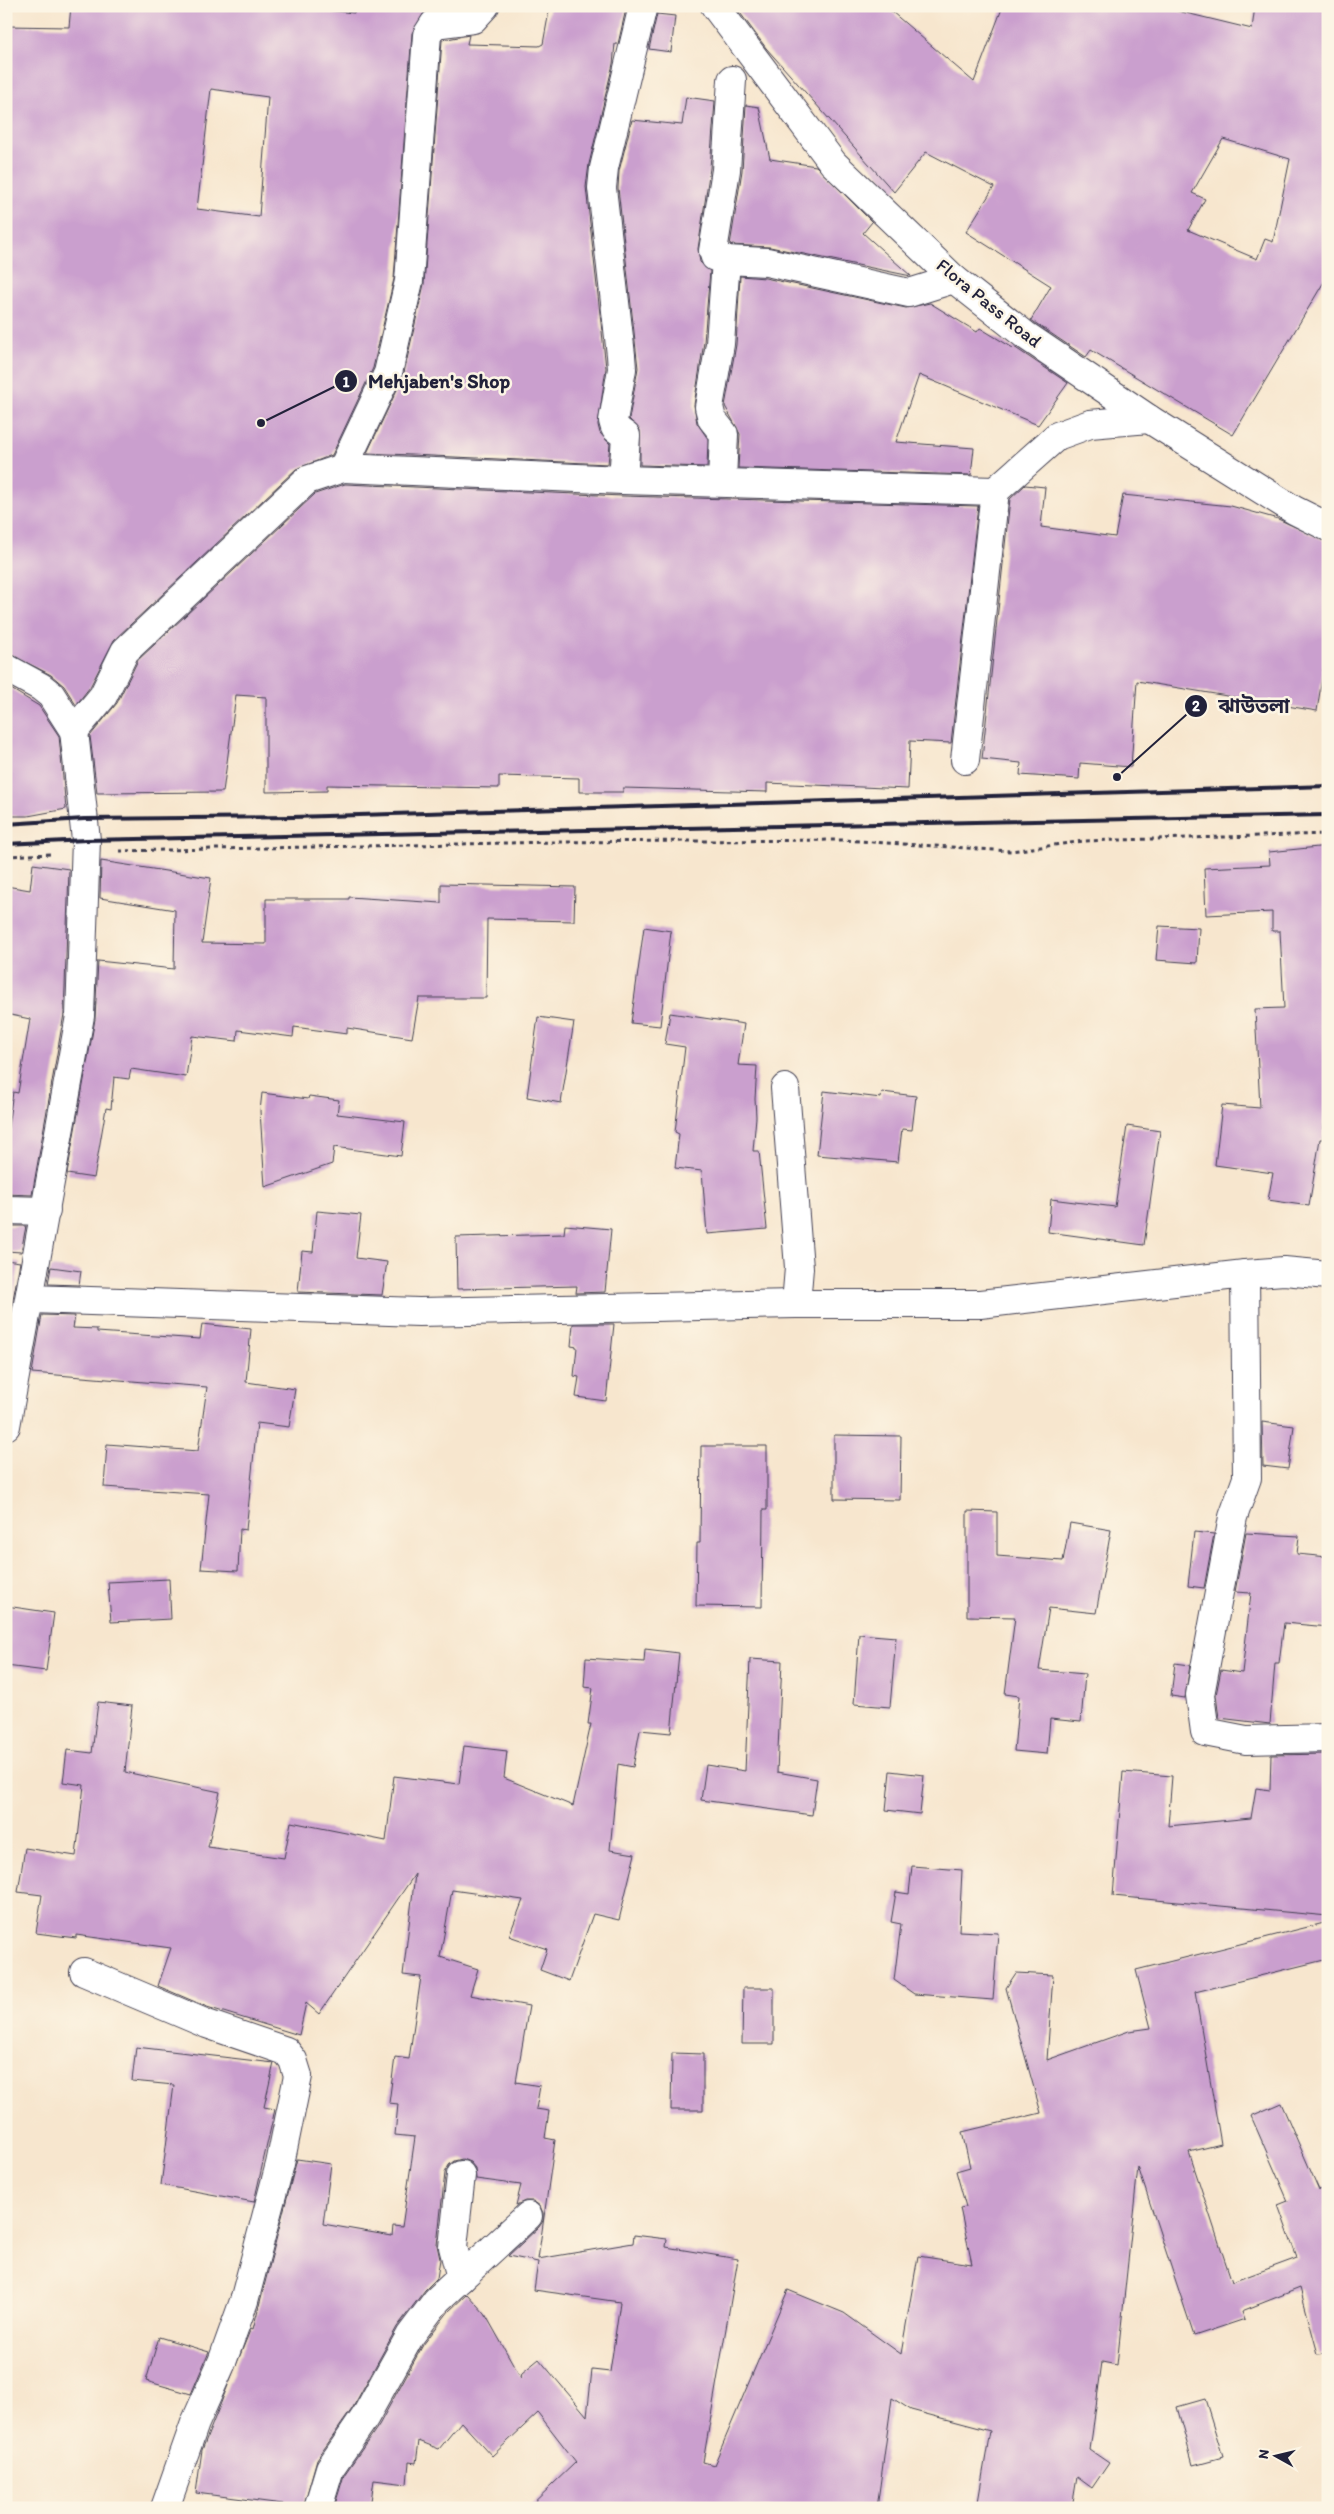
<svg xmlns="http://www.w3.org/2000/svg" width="1334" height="2514" viewBox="0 0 1334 2514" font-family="Itim,'Noto Sans Bengali',sans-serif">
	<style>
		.building { fill: #ca9fce; fill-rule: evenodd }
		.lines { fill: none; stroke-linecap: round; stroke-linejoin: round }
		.street-casing { stroke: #423f51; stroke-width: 30 }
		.path { stroke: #423f51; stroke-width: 3; stroke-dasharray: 4 4; stroke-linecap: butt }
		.street { stroke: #fff; stroke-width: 28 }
		.rail { stroke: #22223b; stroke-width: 4 }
		.labels { text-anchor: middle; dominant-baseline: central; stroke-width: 5; stroke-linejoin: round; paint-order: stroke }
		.street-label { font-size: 19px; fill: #22223b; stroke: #fcf5e5 }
		.leader { fill: none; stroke: #22223b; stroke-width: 2 }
		.callout-dot { fill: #22223b; stroke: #fcf5e5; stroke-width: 2 }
		.mark-label { font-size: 15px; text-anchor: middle; font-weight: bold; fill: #fff }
		.callout-label { font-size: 20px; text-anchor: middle; font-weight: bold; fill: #22223b; stroke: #fcf5e5; stroke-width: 5; stroke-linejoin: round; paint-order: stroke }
	</style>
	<rect width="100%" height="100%" fill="#fcf5e5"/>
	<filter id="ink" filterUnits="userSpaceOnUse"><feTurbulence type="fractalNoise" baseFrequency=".02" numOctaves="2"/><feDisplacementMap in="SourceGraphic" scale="10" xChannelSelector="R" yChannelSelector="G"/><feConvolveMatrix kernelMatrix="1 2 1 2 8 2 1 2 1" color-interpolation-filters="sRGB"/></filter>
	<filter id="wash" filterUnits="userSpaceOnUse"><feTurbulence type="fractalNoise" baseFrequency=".0096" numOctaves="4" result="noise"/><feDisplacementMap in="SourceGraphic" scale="20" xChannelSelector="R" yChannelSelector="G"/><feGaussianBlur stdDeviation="1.12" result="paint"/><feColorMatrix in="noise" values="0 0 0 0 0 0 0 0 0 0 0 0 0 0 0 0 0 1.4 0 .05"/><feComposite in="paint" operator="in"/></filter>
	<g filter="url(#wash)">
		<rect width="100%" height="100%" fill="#f7e6ce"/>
		<g id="blocks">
			<g class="building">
				<path d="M 71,6 L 287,6 L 354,13 L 355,6 L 450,6 L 425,11 L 412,33 L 394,279 L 373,368 L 332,455 L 296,469 L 114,640 L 90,687 L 76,705 L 64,686 L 51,675 L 6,652 L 6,26 L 69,27 ZM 211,89 L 268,97 L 259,217 L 197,209 Z"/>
				<polygon points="550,6 604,6 626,9 618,44 615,44 613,64 589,164 586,187 606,368 598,425 600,433 610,444 608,464 367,453 403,377 424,284 442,40 469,35 467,44 539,46 543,44"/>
				<path d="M 735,6 L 885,6 L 974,82 L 1003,6 L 1157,6 L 1252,29 L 1255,6 L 1328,6 L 1328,275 L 1233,435 L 1091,350 L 1086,357 L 1031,320 L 1051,286 L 966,232 L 994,187 L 926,152 L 894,192 L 766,48 ZM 1223,139 L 1290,159 L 1273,242 L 1265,239 L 1257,259 L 1188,230 L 1205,199 L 1192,193 Z"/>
				<polygon points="657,14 675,16 671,52 649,49"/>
				<polygon points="686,97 715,101 710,168 698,249 700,262 710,271 704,342 694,405 697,423 708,439 707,467 640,465 640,430 629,419 638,368 618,188 619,171 632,120 682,125"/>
				<polygon points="746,105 759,107 770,159 816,166 872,222 863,233 911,276 770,247 730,245 742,171"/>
				<polygon points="740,276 765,278 906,308 930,303 977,332 980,328 1013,348 1014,347 1068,383 1038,425 919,375 896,442 974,448 971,475 738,468 740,434 725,406 736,345"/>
				<polygon points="345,484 622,496 978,506 951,743 910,741 908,789 767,783 767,792 623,788 623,792 579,792 579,778 499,776 499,788 327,785 327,791 266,792 266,697 236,695 223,792 97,793 90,736 117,703 138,660 315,494"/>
				<polygon points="1025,485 1045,487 1041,527 1115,537 1123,495 1231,506 1278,519 1328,542 1328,638 1317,711 1137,681 1131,767 1080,763 1079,779 1020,775 1021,763 982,759 1010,499"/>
				<polygon points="6,686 39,706 59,736 66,809 28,816 6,816"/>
				<polygon points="1328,846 1328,1084 1323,1139 1320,1139 1309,1206 1268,1200 1273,1173 1215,1165 1222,1105 1260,1108 1255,1009 1284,1008 1280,931 1272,931 1272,912 1206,915 1204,868 1270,865 1269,852"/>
				<polygon points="101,861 211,878 202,943 266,944 266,899 349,899 349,897 441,903 441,884 575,887 574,921 487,919 486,998 419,998 412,1038 347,1028 347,1034 294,1027 293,1037 238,1030 237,1041 192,1036 186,1077 131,1069 129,1079 114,1077 111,1109 106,1108 94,1178 67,1174 95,1019 98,961 174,969 175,910 100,898"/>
				<polygon points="33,864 69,869 64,1014 32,1195 6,1194 6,1140 13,1092 18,1093 30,1019 6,1014 6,886 30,890"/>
				<polygon points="1159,926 1199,928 1197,963 1156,960"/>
				<polygon points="644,927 671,931 660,1026 631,1023"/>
				<polygon points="670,1013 744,1024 738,1065 757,1066 755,1099 756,1117 753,1151 759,1151 767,1229 707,1234 702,1171 675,1168 679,1134 675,1132 685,1047 665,1044"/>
				<polygon points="538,1017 574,1022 561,1103 527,1097"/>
				<polygon points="824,1091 881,1098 882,1092 916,1096 912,1130 902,1129 898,1162 817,1155"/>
				<polygon points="262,1093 308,1099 309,1096 339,1100 337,1114 405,1122 401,1156 334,1147 332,1164 265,1187 260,1111"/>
				<polygon points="1127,1126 1160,1131 1144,1245 1048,1232 1051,1199 1115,1207"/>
				<polygon points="317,1211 361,1215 356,1258 387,1262 382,1295 298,1292 302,1251 313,1252"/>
				<polygon points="565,1225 611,1229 605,1292 576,1293 577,1286 457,1289 456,1237 564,1234"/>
				<polygon points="6,1226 26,1226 21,1252 6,1251"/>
				<polygon points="6,1260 20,1262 6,1337"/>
				<polygon points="51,1267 81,1271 79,1285 48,1284"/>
				<polygon points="42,1315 75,1316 73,1328 97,1329 97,1332 200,1339 202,1324 251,1329 246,1382 295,1389 289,1427 257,1423 246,1530 240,1529 238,1571 201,1569 209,1494 104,1487 107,1444 198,1451 207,1387 32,1373"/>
				<polygon points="573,1324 614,1324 606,1401 576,1397 579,1377 574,1376 577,1347 571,1346"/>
				<polygon points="1262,1422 1294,1426 1288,1469 1263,1466"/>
				<polygon points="834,1435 901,1436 900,1500 834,1499"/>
				<polygon points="701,1446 767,1446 767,1510 763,1510 762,1607 696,1606 697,1543 700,1543"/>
				<polygon points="967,1511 997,1512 997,1556 1063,1561 1070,1523 1111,1530 1096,1613 1049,1608 1039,1670 1085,1674 1081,1722 1050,1719 1047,1754 1014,1751 1019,1696 1005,1694 1015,1617 967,1616"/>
				<polygon points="1194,1532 1214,1534 1204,1588 1188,1586"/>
				<polygon points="1246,1533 1299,1536 1297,1554 1328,1557 1328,1627 1284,1623 1279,1663 1275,1663 1270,1724 1219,1718 1216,1695 1221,1670 1242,1673 1251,1593 1235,1592"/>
				<polygon points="169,1579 171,1619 111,1622 108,1582"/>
				<polygon points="6,1606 54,1613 46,1671 6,1666"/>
				<polygon points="859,1634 896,1637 890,1707 854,1704"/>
				<polygon points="645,1649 679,1653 671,1733 640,1730 633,1767 618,1764 610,1850 635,1854 619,1920 593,1914 569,1981 540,1970 547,1949 509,1936 523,1900 452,1890 440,1957 478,1969 470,1995 529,2006 516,2082 540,2086 536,2109 549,2111 545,2138 555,2140 538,2259 633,2243 634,2235 667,2239 666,2247 738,2259 703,2462 714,2465 788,2290 844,2313 901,2354 918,2256 972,2264 960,2208 966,2207 956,2171 970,2167 962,2132 1041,2113 1006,1988 1016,1973 1053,1975 1047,2060 1129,2031 1151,2028 1136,1970 1328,1922 1328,1959 1195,1992 1221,2144 1189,2152 1232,2282 1297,2258 1278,2205 1288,2201 1251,2116 1281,2103 1319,2190 1328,2186 1328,2353 1318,2354 1300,2288 1242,2311 1245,2319 1194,2336 1138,2167 1117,2365 1102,2362 1090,2450 1109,2463 1092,2488 1077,2477 1072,2508 977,2508 990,2431 911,2410 892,2398 877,2508 528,2508 576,2462 538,2413 492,2456 461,2422 439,2449 419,2441 416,2463 409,2462 407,2484 374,2480 370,2508 334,2508 344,2475 379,2425 423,2345 449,2311 467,2294 485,2314 521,2378 522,2373 539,2359 587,2416 592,2370 610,2372 620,2302 534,2290 538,2262 508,2256 539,2227 543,2221 543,2213 540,2206 533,2201 525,2201 516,2205 521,2185 476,2179 475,2168 470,2162 462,2159 454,2161 449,2165 445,2173 437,2245 440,2259 437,2278 425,2290 397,2327 352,2409 317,2459 303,2508 283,2508 283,2504 196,2493 202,2450 251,2328 253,2329 297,2159 331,2164 323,2224 392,2236 393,2226 402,2227 415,2137 395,2135 398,2104 389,2103 395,2057 409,2059 421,1977 403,1975 415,1874 319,2014 306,2003 299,2035 207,2007 158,1986 171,1948 76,1935 76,1938 36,1933 42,1895 18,1892 25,1848 76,1856 84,1785 63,1782 67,1750 92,1753 98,1702 132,1706 125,1772 220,1792 208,1847 284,1858 291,1822 386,1841 394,1776 459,1784 464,1746 507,1751 504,1778 573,1806 591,1724 588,1724 593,1688 584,1687 586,1658 644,1662"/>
				<polygon points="750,1659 782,1661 777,1772 817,1779 812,1815 701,1800 706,1765 745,1771"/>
				<polygon points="1175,1663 1190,1665 1185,1698 1171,1696"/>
				<polygon points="1328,1754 1328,1916 1113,1896 1123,1772 1172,1776 1168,1826 1251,1818 1256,1788 1270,1790 1271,1755"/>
				<polygon points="890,1771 924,1775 920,1814 886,1810"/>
				<polygon points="912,1866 962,1870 959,1931 998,1933 993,2000 914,1994 894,1980 901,1924 891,1922 896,1892 909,1894"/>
				<polygon points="743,1988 774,1988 774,2044 742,2044"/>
				<polygon points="136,2047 274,2063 264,2107 275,2109 254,2202 161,2185 174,2085 132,2081"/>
				<polygon points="672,2053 703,2054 703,2110 671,2110"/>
				<polygon points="159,2337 209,2352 191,2394 146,2381"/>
				<polygon points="1205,2399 1223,2457 1193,2465 1177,2407"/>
			</g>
		</g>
	</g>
	<g filter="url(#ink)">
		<use href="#blocks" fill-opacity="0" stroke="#423f51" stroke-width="1"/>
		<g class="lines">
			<g class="street-casing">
				<g id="street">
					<polyline points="485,6 473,19 434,24 427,35 409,281 388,373 343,468 623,480 995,491"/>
					<polyline points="715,6 833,163 954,279 1025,335 1149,419 1294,510 1328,527"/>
					<polyline points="726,260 715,257 713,251 726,170 732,80"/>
					<polyline points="623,480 626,436 615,428 613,421 622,369 621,355 602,188 604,168 643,6"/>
					<polyline points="722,481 724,434 712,419 709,407 720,344 726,260 767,262 909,293 954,279"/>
					<polyline points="6,668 41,687 51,695 74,731 86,840 80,1016 6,1426"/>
					<polyline points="74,731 103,696 125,651 307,480 343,468"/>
					<polyline points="965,760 995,491 1057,436 1090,424 1149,419"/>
					<polyline points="785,1088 799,1268 796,1304"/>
					<polyline points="6,1210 46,1211"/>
					<polyline points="1328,1275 1284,1271 1245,1274 1247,1478 1233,1517 1200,1695 1205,1732 1246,1740 1328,1738"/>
					<polyline points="31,1299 419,1312 796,1304 980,1304 1245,1274"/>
					<polyline points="84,1972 207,2024 286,2051 293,2060 298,2076 280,2164 244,2301 222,2362 195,2423 165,2508"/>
					<polyline points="461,2175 453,2247 461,2278"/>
					<polyline points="318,2508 330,2468 365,2417 410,2336 437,2300 528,2216"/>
				</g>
			</g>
			<g class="path">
				<polyline points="119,851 555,842 842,840 1011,851 1084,841 1328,834"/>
				<polyline points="6,856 51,854"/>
			</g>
			<use href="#street" class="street"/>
			<g class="rail">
				<polyline points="6,824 84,819 293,817 1328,786"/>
				<polyline points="6,844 86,840 1328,815"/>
			</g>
		</g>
	</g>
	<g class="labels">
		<g class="street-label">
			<text transform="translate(989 303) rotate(39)">Flora Pass Road</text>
		</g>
	</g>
	<path class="leader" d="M261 423L346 381M1117 777L1196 706"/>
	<g class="callout-dot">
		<circle cx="261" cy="423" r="5"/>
		<circle cx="1117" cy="777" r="5"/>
		<circle cx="346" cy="381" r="12"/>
		<circle cx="1196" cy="706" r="12"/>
	</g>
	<g class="mark-label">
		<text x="346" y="387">1</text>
		<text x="1196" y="711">2</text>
	</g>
	<g class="callout-label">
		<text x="439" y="388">Mehjaben's Shop</text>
		<text x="1254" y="713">ঝাউতলা</text>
	</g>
	<rect width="1334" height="2514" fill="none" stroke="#fcf5e5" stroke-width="25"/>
	<g transform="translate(1276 2456) rotate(278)" stroke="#fcf5e5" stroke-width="4" paint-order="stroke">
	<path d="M0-4L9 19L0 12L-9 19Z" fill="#22223b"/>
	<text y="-8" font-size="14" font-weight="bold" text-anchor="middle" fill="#22223b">N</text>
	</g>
</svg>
